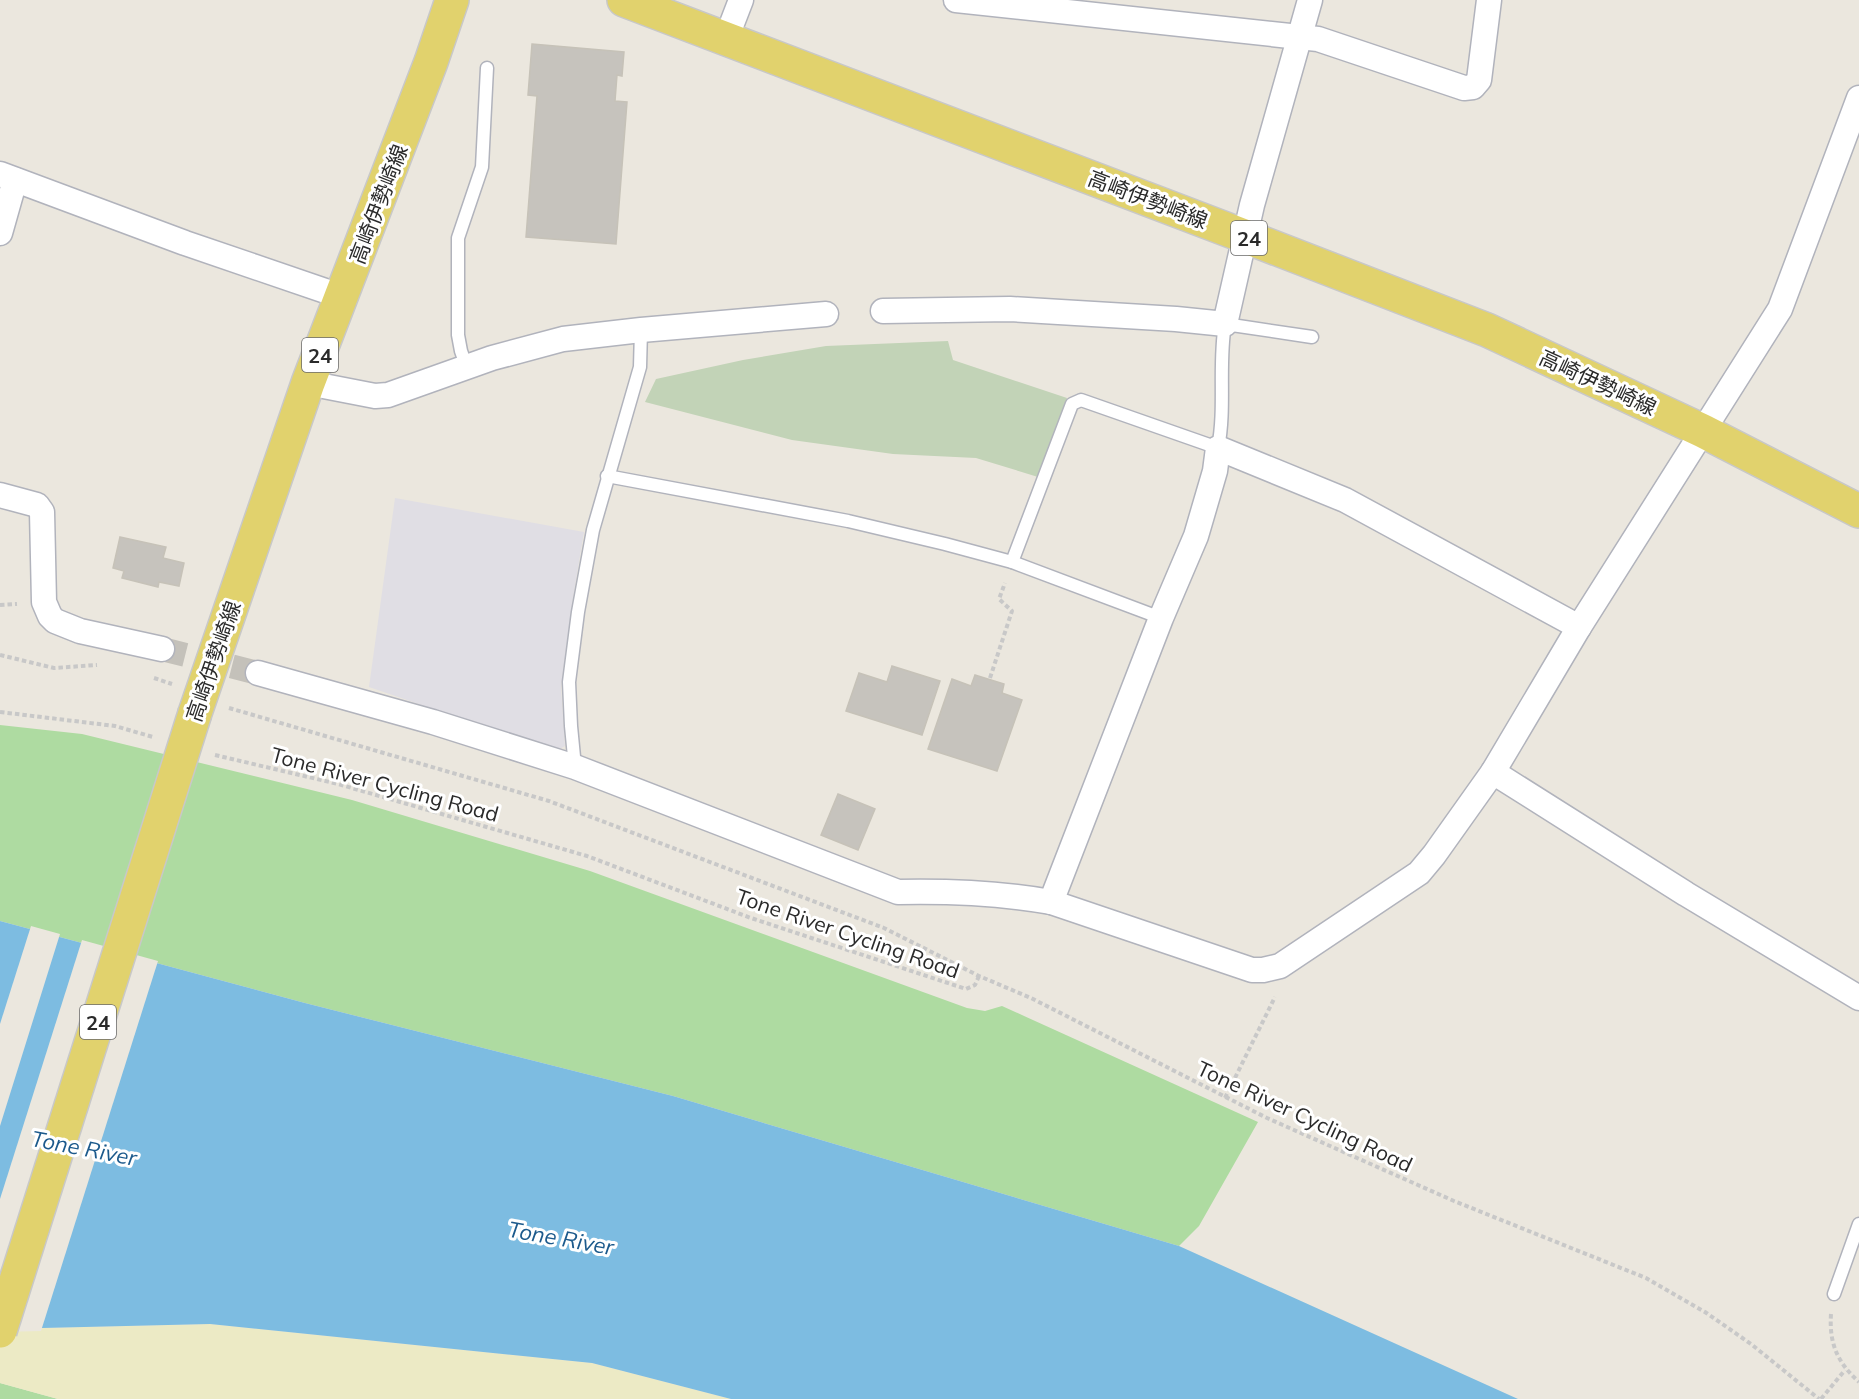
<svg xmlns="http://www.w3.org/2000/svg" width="1859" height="1399" viewBox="0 0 1859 1399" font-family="Mulish,'Noto Sans JP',sans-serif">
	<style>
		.industrial { fill: #e0dee4 }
		.green { fill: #aedba1 }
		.sand { fill: #eceac5 }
		.cemetery { fill: #c2d3b7 }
		.water { fill: #7dbce1 }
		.pier { fill: #ebe7de }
		.building { fill: #c6c3bd; stroke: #c6c2b8; stroke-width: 1.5 }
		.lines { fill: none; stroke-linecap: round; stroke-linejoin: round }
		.street-tunnel { stroke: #c4c1ba; stroke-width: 24; stroke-dasharray: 24 12; stroke-linecap: butt }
		.lane-casing { stroke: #b1b3bc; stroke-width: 15 }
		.street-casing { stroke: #b1b3bc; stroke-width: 27 }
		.primary-casing { stroke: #c8c8c8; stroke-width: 36 }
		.path { stroke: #c8c8c8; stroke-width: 4; stroke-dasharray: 4.5 3; stroke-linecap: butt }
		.lane { stroke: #fff; stroke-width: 12 }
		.street { stroke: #fff; stroke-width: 24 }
		.primary { stroke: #e1d26d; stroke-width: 33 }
		.primary-bridge-casing { stroke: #c8c8c8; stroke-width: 36; stroke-linecap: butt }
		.primary-bridge { stroke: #e1d26d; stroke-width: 33 }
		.labels { text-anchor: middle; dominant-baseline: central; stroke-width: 6; stroke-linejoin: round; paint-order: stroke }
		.shield { fill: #fff; stroke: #6a6a6a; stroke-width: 1.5 }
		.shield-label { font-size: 20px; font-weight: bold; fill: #2a2a2a }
		.street-label { font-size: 21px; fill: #2a2a2a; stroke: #fff }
		.water-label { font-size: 22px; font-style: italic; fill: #1c5a8c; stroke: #fff }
	</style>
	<rect width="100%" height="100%" fill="#ebe7de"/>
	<polygon class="industrial" points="395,498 584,532 572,604 561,687 565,746 556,751 369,687"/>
	<g class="green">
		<polygon points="0,725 82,734 352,800 590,871 967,1008 985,1011 1002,1006 1258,1122 1199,1226 1179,1246 673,1096 305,1003 0,921"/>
		<polygon points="0,1383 58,1399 0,1399"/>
	</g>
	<polygon class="sand" points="210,1324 592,1363 731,1399 58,1399 0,1383 0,1329"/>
	<polygon class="cemetery" points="948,341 953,360 1067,398 1038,477 976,458 893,454 792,440 645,402 656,379 743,360 826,346"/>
	<polygon class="water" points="0,921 305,1003 673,1096 1179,1246 1518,1399 731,1399 592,1363 210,1324 0,1329"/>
	<g class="pier">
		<polygon points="31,926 60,934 0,1126 0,1024"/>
		<polygon points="82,940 158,961 41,1331 0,1332 0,1199"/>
	</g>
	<g class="building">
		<polygon points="532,44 624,52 622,76 617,75 615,101 627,102 616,244 526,237 537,96 528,95"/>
		<polygon points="120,537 166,547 163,558 184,563 179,586 159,582 158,587 122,578 124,571 113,568"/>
		<polygon points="892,666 940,681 922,735 846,711 859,673 887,682"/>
		<polygon points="975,675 1004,684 1002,693 1022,700 997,771 928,749 952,679 971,686"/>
		<polygon points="838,794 875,809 858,850 821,835"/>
	</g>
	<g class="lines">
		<polyline class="street-tunnel" points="162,649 258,673"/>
		<g class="lane-casing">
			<g id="lane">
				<polyline points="467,368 461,351 458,335 458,238 482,167 487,68"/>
				<polyline points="607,476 848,521 945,544 1012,562 1161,618"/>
				<path d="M 1012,562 L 1072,404 L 1081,400 L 1218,448 C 1226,407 1218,365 1225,324 L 1312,337"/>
				<polyline points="575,767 571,726 569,682 578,612 593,530 640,367 641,330"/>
				<polyline points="1834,1294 1859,1224"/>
			</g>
		</g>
		<g class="street-casing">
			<g id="street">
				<polyline points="956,0 1318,39 1464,88 1473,87 1479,80 1489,0"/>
				<polyline points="726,39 741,0"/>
				<polyline points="0,174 185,243 343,297"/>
				<polyline points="0,233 15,180"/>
				<polyline points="883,311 1010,309 1176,319 1225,324 1252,205 1310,0"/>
				<polyline points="308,383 375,396 388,395 492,358 563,339 641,330 826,314"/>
				<polyline points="0,495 37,505 42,512 44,602 50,616 55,621 80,631 162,649"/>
				<path d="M 258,673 L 433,722 L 575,767 L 898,892 C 949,891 1001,893 1051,902 L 1252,970 L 1263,970 L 1280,966 L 1419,873 L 1434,855 L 1493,772 L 1579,627 L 1780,309 L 1859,98"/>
				<polyline points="1493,772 1686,894 1859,998"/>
				<polyline points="1051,902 1161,618 1196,536 1215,471 1218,448 1345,500 1579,627"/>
			</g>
		</g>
		<g class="primary-casing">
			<g id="primary">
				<polyline points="624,0 1244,236 1487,330 1703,431 1859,511"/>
				<polyline points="195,713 308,383 431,62 452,0"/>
			</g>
		</g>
		<g class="path">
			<polyline points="0,605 17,604"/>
			<polyline points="0,655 54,668 97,665"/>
			<polyline points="154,678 172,684"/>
			<polyline points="990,678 1012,611 999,599 1005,583"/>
			<polyline points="229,708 549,801 884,928 979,976 1031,998 1267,1118 1454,1201 1646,1278 1705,1312 1751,1344 1819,1399"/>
			<polyline points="0,712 115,726 153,737"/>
			<polyline points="215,755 338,784 587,856 751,918 966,989 975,985 979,976"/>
			<polyline points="1225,1098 1275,997"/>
			<path d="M 1831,1314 C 1829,1343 1837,1362 1859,1382"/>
			<polyline points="1821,1399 1845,1370"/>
		</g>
		<use href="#lane" class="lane"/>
		<use href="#street" class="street"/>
		<use href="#primary" class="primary"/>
		<g class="primary-bridge-casing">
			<polyline id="primary-bridge" points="0,1331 195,713"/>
		</g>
		<use href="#primary-bridge" class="primary-bridge"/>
	</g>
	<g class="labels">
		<g class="shield">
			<rect x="1231" y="221" width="36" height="34" rx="4.5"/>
			<rect x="302" y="338" width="36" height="34" rx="4.5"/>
			<rect x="80" y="1005" width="36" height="34" rx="4.5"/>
		</g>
		<g class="shield-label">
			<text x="1249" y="238">24</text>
			<text x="320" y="355">24</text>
			<text x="98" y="1022">24</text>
		</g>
		<g class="street-label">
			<text transform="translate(1148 199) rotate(21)">高崎伊勢崎線</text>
			<text transform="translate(378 204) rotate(-69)">高崎伊勢崎線</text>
			<text transform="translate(1598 382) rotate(25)">高崎伊勢崎線</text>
			<text transform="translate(213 661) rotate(-71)">高崎伊勢崎線</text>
			<text transform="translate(385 784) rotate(15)">Tone River Cycling Road</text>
			<text transform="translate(848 933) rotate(19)">Tone River Cycling Road</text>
			<text transform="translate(1305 1116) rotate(25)">Tone River Cycling Road</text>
		</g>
		<g class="water-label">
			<text transform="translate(84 1148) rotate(11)">Tone River</text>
			<text transform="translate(561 1238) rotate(10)">Tone River</text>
		</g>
	</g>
</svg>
